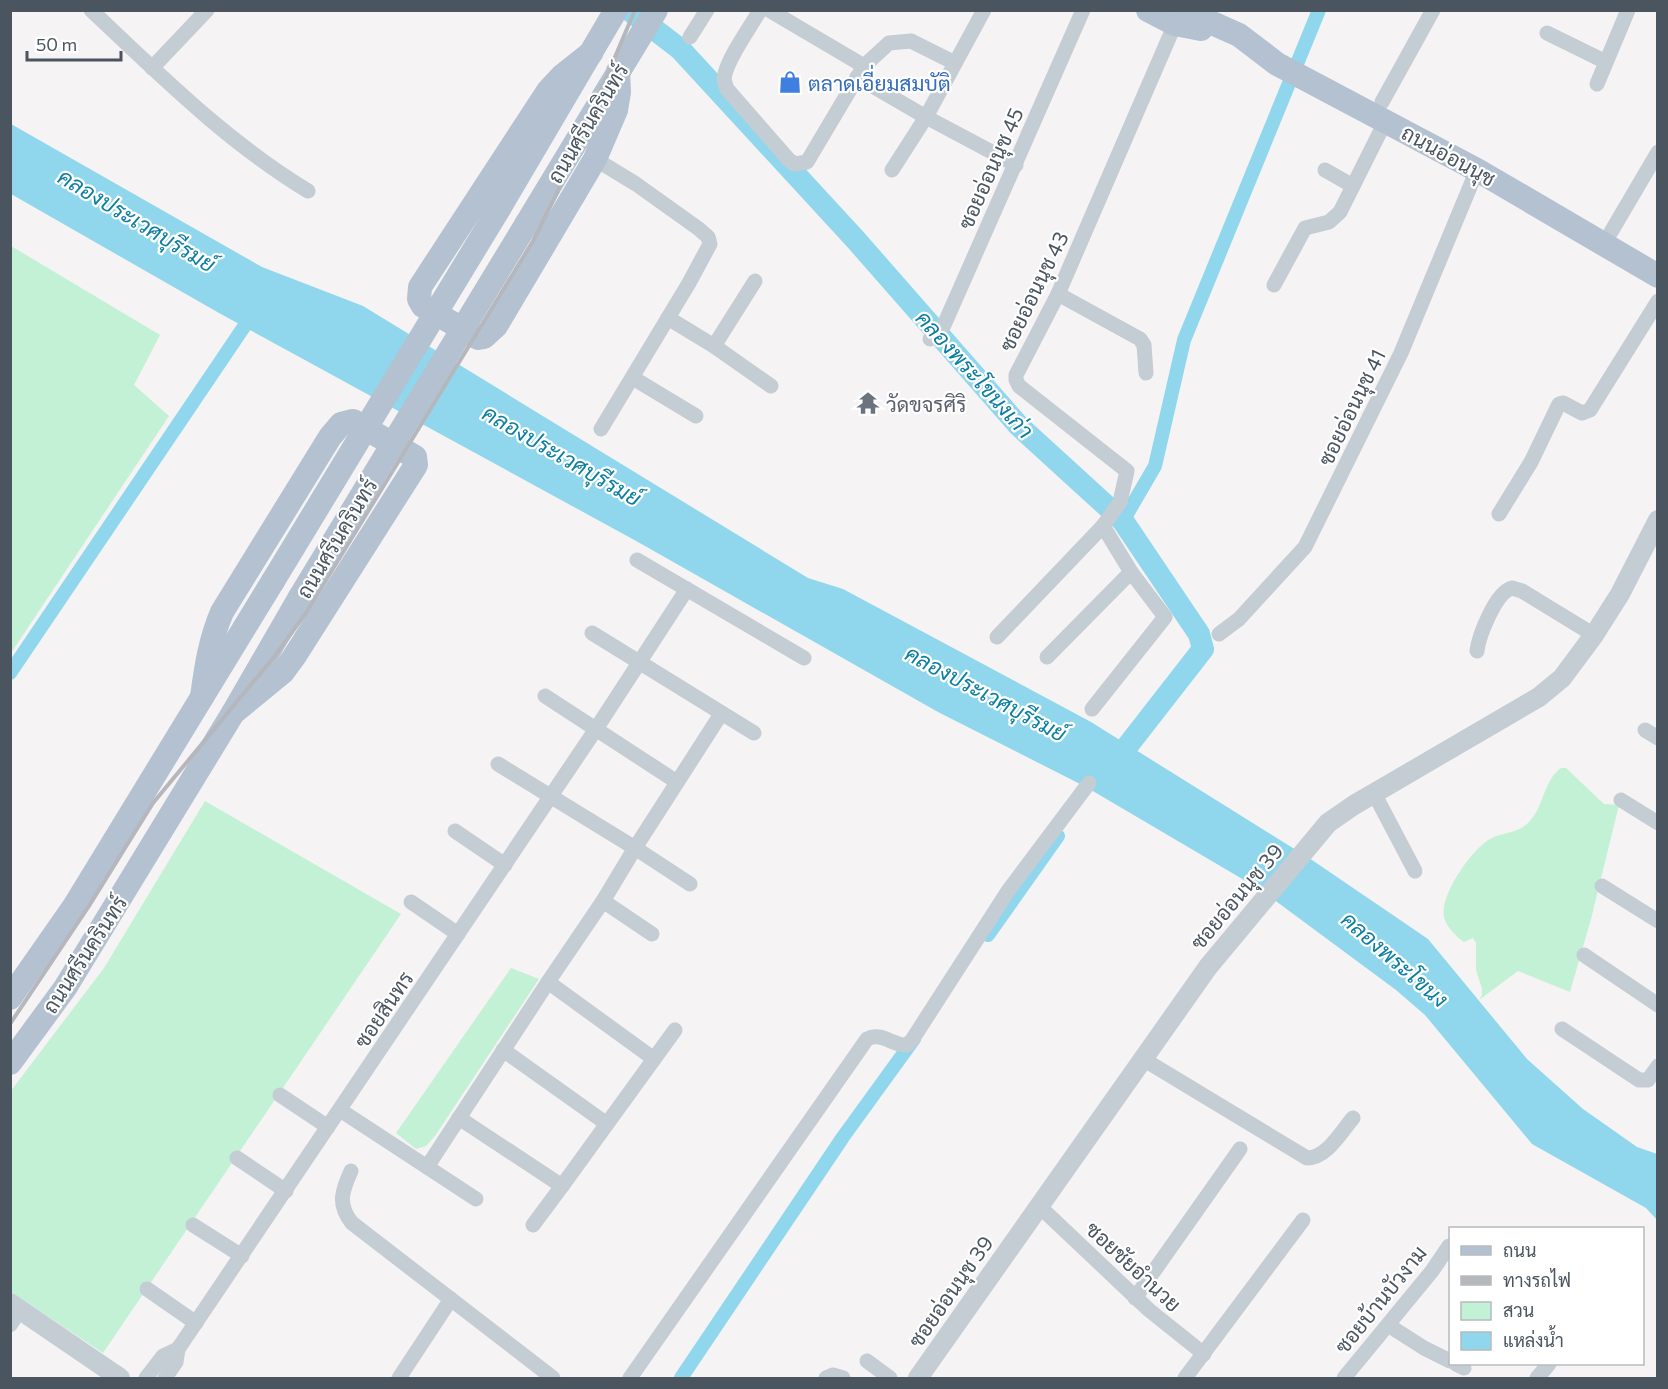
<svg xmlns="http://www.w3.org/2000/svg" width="1668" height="1389" viewBox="0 0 1668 1389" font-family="Commissioner,Sarabun,sans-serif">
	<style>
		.green { fill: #c3f1d6 }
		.water { fill: #90d7ed }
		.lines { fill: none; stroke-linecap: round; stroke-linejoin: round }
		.canal { stroke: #90d7ed; stroke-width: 14 }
		.river { stroke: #90d7ed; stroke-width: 22 }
		.minor { stroke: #c4ccd4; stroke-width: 15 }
		.tertiary { stroke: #c4ccd4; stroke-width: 20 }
		.primary { stroke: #b3c1d1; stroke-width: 24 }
		.rail { stroke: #b5b7bd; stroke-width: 4 }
		.primary-bridge { stroke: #b3c1d1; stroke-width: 24 }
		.labels { text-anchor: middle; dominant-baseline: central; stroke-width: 4.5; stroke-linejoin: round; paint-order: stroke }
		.shop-label { font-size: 21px; fill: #366cbe; stroke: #fff; text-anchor: start }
		.street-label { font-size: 21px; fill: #4a5560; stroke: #fff }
		.worship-label { font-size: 21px; fill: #5b616d; stroke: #fff; text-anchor: start }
		.water-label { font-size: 22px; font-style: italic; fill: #0c7ea1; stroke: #fff }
	</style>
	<rect width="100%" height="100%" fill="#f5f3f3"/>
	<g class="green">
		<polygon points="11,246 160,335 134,385 169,416 11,653"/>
		<path d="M 1561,768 L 1566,768 L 1604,804 L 1619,805 L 1591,919 L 1570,992 L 1518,971 L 1479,1000 L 1482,995 L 1482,989 L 1476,970 L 1476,943 L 1473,938 L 1464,942 C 1456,937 1446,926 1444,917 C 1439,896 1472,849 1490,839 C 1502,832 1517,834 1528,823 C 1544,808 1543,781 1561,768 Z"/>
		<polygon points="205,801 401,914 103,1353 11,1292 10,1092 104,968"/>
		<polygon points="511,968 539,979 435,1136 426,1146 416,1149 396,1133"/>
	</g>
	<polygon class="water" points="11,124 262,267 363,306 808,578 843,589 1091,722 1312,860 1428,939 1527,1059 1583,1109 1637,1147 1657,1154 1657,1220 1646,1208 1532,1144 1425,1015 1396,990 1261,890 1086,787 938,712 638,542 219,313 11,194"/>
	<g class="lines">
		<g class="canal">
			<polyline points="1123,521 1155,466 1184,340 1319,10"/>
			<polyline points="10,673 254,312"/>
			<polyline points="988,935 1058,836"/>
			<polyline points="681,1378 843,1137 914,1039"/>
		</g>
		<polyline class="river" points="629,10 680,49 855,239 1019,426 1123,521 1199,634 1203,649 1115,762 1123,766"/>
		<g class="minor">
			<path d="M 91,10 C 160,75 227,142 308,191"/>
			<path d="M 760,10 C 750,28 729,56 725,74 C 723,80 725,84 727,89 L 789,160 L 795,164 L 807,162 L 864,66 L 889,43 L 911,41 L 955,63"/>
			<polyline points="769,10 864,66"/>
			<polyline points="1547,33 1606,62"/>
			<polyline points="690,37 707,10"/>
			<polyline points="152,68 207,10"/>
			<polyline points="857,77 926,117 1016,165"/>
			<polyline points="1597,84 1628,10"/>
			<polyline points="1382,102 1433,10"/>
			<polyline points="595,159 636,184 699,229 708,237 710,244 689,283 601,429"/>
			<polyline points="892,170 926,117 984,10"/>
			<polyline points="1325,170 1353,186"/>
			<polyline points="1611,232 1658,152"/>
			<polyline points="1274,285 1305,228 1329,222 1340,212 1386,120"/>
			<polyline points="1058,294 1140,339 1144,345 1146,373"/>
			<polyline points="668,318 714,346 771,386"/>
			<polyline points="930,339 944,325 1083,10"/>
			<polyline points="714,346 755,281"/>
			<polyline points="633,378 696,416"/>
			<polyline points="1499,514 1531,462 1559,404 1563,403 1582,413 1590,410 1658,301"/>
			<polyline points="637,560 804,658"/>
			<polyline points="592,633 754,733"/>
			<polyline points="1219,634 1239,619 1305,547 1401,353 1477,170"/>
			<polyline points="997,637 1103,526 1120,502 1127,471 1019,386 1016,380 1016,375 1058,294 1175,24"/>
			<path d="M 1477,651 C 1479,635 1496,592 1512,588 L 1522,591 L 1594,635"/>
			<polyline points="1047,657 1131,572"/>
			<polyline points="545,696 677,782"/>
			<polyline points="1092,709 1165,617 1131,572 1103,526"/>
			<polyline points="1645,730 1658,738"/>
			<polyline points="498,764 635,848 690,884"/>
			<polyline points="1375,795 1415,871"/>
			<polyline points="1621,800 1658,823"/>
			<polyline points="455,831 505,865"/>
			<polyline points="1602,886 1658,921"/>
			<polyline points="603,901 652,934"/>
			<polyline points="411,902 458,934"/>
			<polyline points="1584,955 1658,1005"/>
			<polyline points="548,982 654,1059"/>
			<polyline points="1562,1029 1639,1080 1648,1080 1658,1066"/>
			<polyline points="503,1050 607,1124"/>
			<path d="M 1143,1059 L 1307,1158 C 1327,1158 1341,1132 1353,1118"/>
			<polyline points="280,1095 328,1127"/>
			<polyline points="340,1110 476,1199"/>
			<polyline points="459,1118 562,1186 533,1225"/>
			<polyline points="237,1158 286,1191"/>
			<polyline points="427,1167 548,982 603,901 635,848 721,714"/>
			<path d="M 351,1171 C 342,1191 337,1204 352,1223 L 553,1378"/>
			<polyline points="562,1186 675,1030"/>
			<polyline points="1039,1206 1149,1310 1204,1354"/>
			<polyline points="193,1225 242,1256"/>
			<polyline points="147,1289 196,1323"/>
			<polyline points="1135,1298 1240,1149"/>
			<polyline points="10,1325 20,1310"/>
			<polyline points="1388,1325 1424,1348 1450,1361"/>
			<polyline points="867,1361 890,1378"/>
			<polyline points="1456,1364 1464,1368"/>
			<polyline points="146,1378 163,1356 178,1349"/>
			<polyline points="165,1378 176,1362 178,1349 596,729 687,589"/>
			<polyline points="399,1378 451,1299"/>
			<path d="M 630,1378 L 867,1039 C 881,1031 893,1046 907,1045 L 912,1040 L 1008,891 L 1089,783"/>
			<polyline points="826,1378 833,1375 843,1378"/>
			<polyline points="1185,1378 1303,1220"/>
			<polyline points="1344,1378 1432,1271 1449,1246"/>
			<polyline points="1537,1378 1549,1364"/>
		</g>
		<g class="tertiary">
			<polyline points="10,1303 120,1378"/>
			<polyline points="918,1378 1208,967 1328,823 1354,805 1539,697 1562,678 1594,635 1620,594 1658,520"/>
		</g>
		<g class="primary">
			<polyline points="1148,10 1175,24 1201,29"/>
			<polyline points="1183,10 1239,35 1277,64 1477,170 1658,276"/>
			<polyline points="591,53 562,76 548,91 420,287 419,299 423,306 478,338 484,337 496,326 595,159 616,110 619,92 618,71"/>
			<polyline points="500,207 616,10"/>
			<polyline points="527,223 656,10"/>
			<path d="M 202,697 C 206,667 210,640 222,612 L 330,437 L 341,424 L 353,421 L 415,457 L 416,465 L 294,657 L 283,672 L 233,713"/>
			<polyline points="10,998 75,905 273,581"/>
			<polyline points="10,1063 65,988 233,713 300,597"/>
		</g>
		<polyline class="rail" points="10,1024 89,906 153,803 274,657 306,613 533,241 558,191 635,10"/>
		<g class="primary-bridge">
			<polyline points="273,581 500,207"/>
			<polyline points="300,597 527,223"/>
		</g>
	</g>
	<defs>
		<g id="shop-bare" transform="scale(1.8)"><path d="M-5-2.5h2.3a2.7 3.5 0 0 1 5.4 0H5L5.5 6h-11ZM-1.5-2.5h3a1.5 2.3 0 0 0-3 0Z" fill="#3f7fe0" stroke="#fff" stroke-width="2.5" paint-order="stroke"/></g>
		<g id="temple-bare" transform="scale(1.8)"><path d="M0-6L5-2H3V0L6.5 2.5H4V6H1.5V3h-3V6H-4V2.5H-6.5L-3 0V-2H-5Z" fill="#6b7280" stroke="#fff" stroke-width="2.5" paint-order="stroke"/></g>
	</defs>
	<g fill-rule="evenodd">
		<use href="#shop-bare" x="790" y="82"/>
		<use href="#temple-bare" x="868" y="403"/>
	</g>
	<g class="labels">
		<g class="shop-label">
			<text x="808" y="82">ตลาดเอี่ยมสมบัติ</text>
		</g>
		<g class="street-label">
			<text transform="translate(587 123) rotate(-59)">ถนนศรีนครินทร์</text>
			<text transform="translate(1449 155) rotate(29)">ถนนอ่อนนุช</text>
			<text transform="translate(990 168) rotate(-66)">ซอยอ่อนนุช 45</text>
			<text transform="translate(1033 291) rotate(-64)">ซอยอ่อนนุช 43</text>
			<text transform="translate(1351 407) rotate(-64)">ซอยอ่อนนุช 41</text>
			<text transform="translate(336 538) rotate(-59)">ถนนศรีนครินทร์</text>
			<text transform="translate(1236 896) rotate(-50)">ซอยอ่อนนุช 39</text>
			<text transform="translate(84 954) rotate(-57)">ถนนศรีนครินทร์</text>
			<text transform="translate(383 1009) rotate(-56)">ซอยสินทร</text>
			<text transform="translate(1134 1266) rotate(43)">ซอยชัยอำนวย</text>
			<text transform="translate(950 1291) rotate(-55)">ซอยอ่อนนุช 39</text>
			<text transform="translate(1380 1299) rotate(-51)">ซอยบ้านบัวงาม</text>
		</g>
		<g class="worship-label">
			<text x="886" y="403">วัดขจรศิริ</text>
		</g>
		<g class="water-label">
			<text transform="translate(137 220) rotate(31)">คลองประเวศบุรีรมย์</text>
			<text transform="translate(975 374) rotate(48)">คลองพระโขนงเก่า</text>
			<text transform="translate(562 455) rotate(30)">คลองประเวศบุรีรมย์</text>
			<text transform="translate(986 693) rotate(28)">คลองประเวศบุรีรมย์</text>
			<text transform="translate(1395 959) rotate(41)">คลองพระโขนง</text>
		</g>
	</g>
	<rect width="1668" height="1389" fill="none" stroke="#4a5560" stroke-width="24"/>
	<rect x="1449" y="1227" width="195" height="138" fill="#ffffff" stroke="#b7bbbf" stroke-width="1.5"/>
	<rect x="1461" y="1246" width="30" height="9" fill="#b3c1d1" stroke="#b7bbbf" stroke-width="1.5"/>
	<text x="1503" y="1257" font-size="18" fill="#4a5560">ถนน</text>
	<rect x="1461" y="1276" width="30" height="9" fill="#b5b7bd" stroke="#b7bbbf" stroke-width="1.5"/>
	<text x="1503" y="1287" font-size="18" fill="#4a5560">ทางรถไฟ</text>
	<rect x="1461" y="1302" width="30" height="18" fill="#c3f1d6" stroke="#b7bbbf" stroke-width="1.5"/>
	<text x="1503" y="1317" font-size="18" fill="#4a5560">สวน</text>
	<rect x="1461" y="1332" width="30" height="18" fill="#90d7ed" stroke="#b7bbbf" stroke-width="1.5"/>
	<text x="1503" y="1347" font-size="18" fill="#4a5560">แหล่งน้ำ</text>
	<path d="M27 51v9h94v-9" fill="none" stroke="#4a5560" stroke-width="3"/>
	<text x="36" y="51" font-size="18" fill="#4a5560" stroke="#ffffff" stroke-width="4.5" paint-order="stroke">50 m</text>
</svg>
